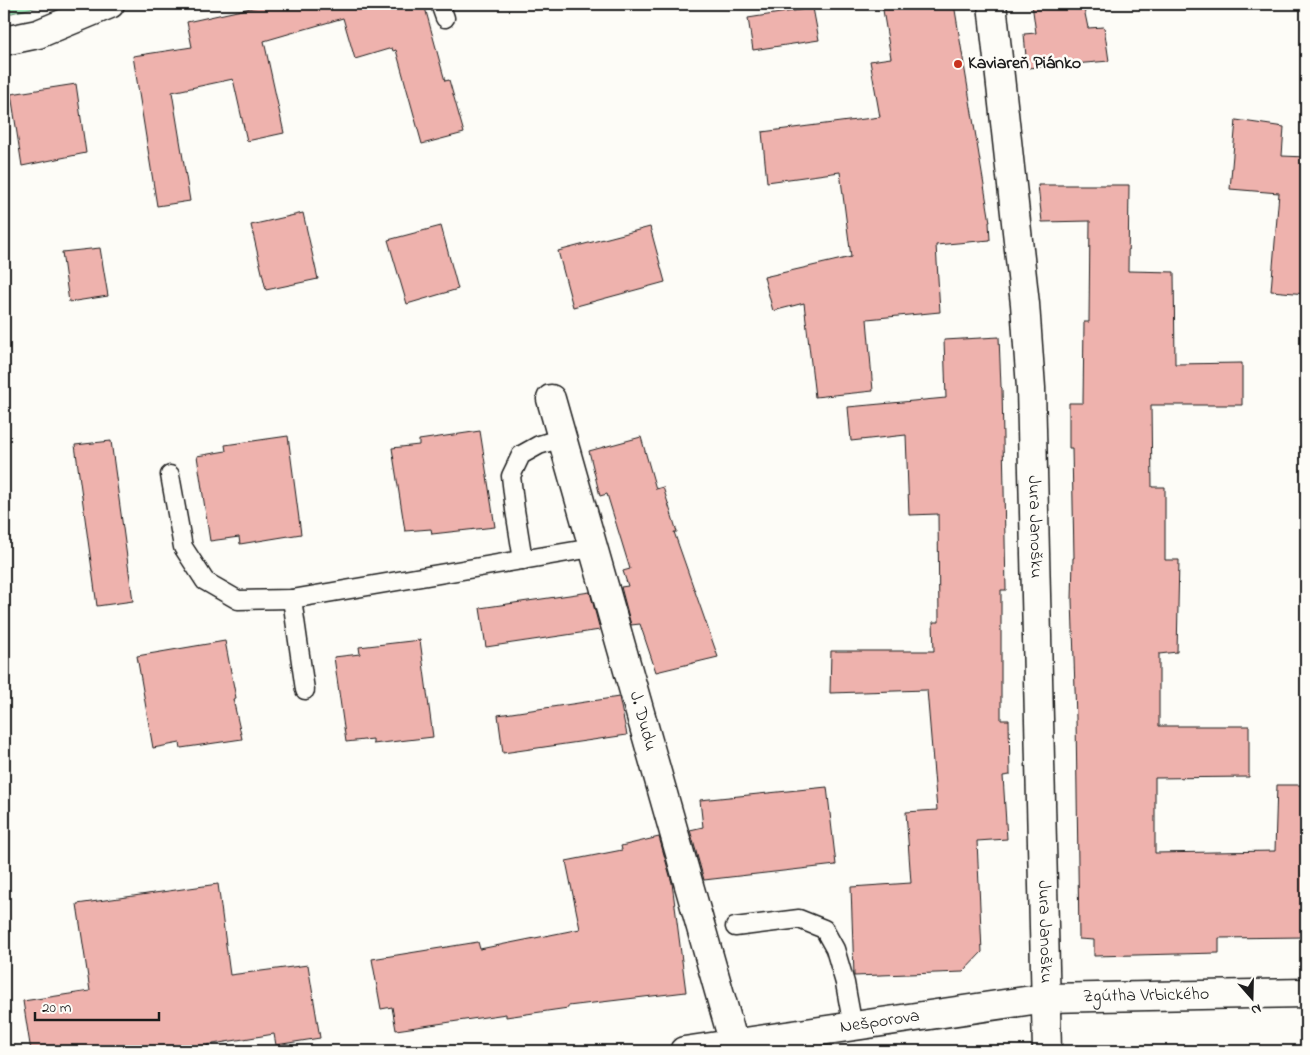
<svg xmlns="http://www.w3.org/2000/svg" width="1310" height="1055" viewBox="0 0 1310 1055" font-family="'Indie Flower',sans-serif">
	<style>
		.green { fill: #a0eaba; stroke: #5e836b }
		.building { fill: #eeb2ad; stroke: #1c1c1c }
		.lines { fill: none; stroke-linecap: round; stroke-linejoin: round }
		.service-casing { stroke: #1c1c1c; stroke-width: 21 }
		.minor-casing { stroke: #1c1c1c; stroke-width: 31 }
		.service { stroke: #fdfcf7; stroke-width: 18 }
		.minor { stroke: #fdfcf7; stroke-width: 28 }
		.poi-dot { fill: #c8321e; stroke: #fdfcf7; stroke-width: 2 }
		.labels { text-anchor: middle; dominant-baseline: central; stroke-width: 5; stroke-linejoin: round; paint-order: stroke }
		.poi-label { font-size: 18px; font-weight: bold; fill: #1c1c1c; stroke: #fdfcf7; text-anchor: start }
		.street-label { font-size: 18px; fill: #1c1c1c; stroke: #fdfcf7 }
	</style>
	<rect width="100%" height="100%" fill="#fdfcf7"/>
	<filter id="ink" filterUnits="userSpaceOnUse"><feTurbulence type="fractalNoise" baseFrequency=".02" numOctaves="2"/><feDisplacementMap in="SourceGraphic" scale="10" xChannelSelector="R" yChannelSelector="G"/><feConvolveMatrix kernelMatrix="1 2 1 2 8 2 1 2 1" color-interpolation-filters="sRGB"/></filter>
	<g filter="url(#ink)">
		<polygon class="green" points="4,4 48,4 4,15"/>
		<g class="building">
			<polygon points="269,4 424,4 445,81 449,80 464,133 422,144 396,50 393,51 392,48 355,59 343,18 264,41 284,133 247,141 233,79 172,92 190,201 157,206 133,56 192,47 187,22"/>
			<polygon points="882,4 954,4 990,222 989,222 990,240 936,245 940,312 867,319 873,391 815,397 804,303 773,311 764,277 851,257 840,172 767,182 762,132 880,117 870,61 891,58"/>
			<polygon points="1032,4 1083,4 1088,28 1104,27 1109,61 1027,68 1024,34 1036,33"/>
			<polygon points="813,8 819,40 753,50 748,18"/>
			<polygon points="76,84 86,153 22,166 11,94"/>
			<polygon points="1236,120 1284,127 1282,156 1306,157 1306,294 1271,291 1279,193 1230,189"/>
			<polygon points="1038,185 1129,185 1128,271 1174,272 1175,364 1242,363 1242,405 1151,405 1152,487 1165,487 1165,560 1179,560 1177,652 1159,654 1159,726 1249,726 1249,777 1155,778 1155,853 1275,851 1277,785 1306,785 1306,937 1219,938 1219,953 1094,956 1094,940 1079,939 1076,718 1072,600 1073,558 1074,558 1072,448 1069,448 1069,403 1083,403 1084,322 1089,322 1090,221 1042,222"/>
			<polygon points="303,213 318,279 266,290 251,225"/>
			<polygon points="441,226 458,289 407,304 388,240"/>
			<polygon points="650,227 665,282 573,307 558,251"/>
			<polygon points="100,248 108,296 69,302 62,252"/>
			<polygon points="999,337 1001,387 1002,388 1006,590 1001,590 1001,720 1009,720 1010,775 1003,776 1007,839 977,841 982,952 963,972 854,976 851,887 911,883 906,812 937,810 927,690 830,693 831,651 934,651 933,622 939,622 938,514 909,515 906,435 851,441 848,407 946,398 944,340"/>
			<polygon points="480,431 495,527 432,534 431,529 405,531 392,448 419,445 419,440"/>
			<polygon points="288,436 301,534 240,544 239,537 210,541 197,456 226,451 225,445"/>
			<polygon points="641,437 656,489 663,487 677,532 674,532 718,657 656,672 640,624 631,625 621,587 628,586 623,571 630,569 607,494 600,496 589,451"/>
			<polygon points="111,441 133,601 97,606 75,445"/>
			<polygon points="590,592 600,630 486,647 480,608"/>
			<polygon points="420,640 433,737 373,744 373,739 346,742 334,657 360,654 359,647"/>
			<polygon points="225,641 236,698 233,699 242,739 181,748 180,743 153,748 137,656"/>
			<polygon points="619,697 627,735 503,753 498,715"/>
			<polygon points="827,787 836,865 704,880 690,830 703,827 700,800"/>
			<polygon points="659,837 672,883 686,992 568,1006 568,1008 506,1017 506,1014 396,1030 392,1007 381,1009 372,959 478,942 480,949 580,929 566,861 622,850 621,846"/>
			<polygon points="218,884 230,975 308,965 320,1038 276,1045 274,1034 207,1045 208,1051 31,1051 23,1001 90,991 77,904"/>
		</g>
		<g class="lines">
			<g class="service-casing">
				<g id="service">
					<polyline points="440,4 445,18"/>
					<polyline points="170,475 183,547 205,581 238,600 292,599 592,548"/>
					<polyline points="523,560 515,510 511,476 521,455 539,445 562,438"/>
					<polyline points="292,599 305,690"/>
					<polyline points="735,927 799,919 824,929 835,949 845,983 853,1027"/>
				</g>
			</g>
			<g class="minor-casing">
				<g id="minor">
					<path id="s1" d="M 992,4 L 1025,304 L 1031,388 L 1047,1051"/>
					<polyline points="4,41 38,34 110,4"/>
					<path id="s2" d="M 551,399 L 734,1044"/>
					<path id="s3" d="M 684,1051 L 1046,998 L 1306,993"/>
				</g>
			</g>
			<use href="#service" class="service"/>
			<use href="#minor" class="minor"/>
		</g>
	</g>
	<circle class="poi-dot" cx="958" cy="64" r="5"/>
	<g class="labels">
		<g class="poi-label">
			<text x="968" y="64">Kaviareň Piánko</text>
		</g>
		<g class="street-label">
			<text stroke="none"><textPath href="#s1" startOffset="525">Jura Janošku</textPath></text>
			<text stroke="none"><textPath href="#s2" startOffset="335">J. Dudu</textPath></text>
			<text stroke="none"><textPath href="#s1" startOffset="930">Jura Janošku</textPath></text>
			<text stroke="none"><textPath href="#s3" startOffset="466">Zgútha Vrbického</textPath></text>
			<text stroke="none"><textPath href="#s3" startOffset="198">Nešporova</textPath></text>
		</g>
	</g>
	<rect width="1310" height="1055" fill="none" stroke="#fdfcf7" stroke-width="20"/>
	<rect x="10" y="10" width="1290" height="1035" fill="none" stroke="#1c1c1c" stroke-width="2" filter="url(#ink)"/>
	<g transform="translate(1252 998) rotate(160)" stroke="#fdfcf7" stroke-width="4" paint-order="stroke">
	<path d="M0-4L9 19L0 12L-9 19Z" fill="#1c1c1c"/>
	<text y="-8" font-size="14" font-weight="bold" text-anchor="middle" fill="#1c1c1c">N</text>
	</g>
	<path d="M35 1012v8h124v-8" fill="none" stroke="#1c1c1c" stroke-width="2.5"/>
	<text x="42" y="1012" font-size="15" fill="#1c1c1c" stroke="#fdfcf7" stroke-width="4" paint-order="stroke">20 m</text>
</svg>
